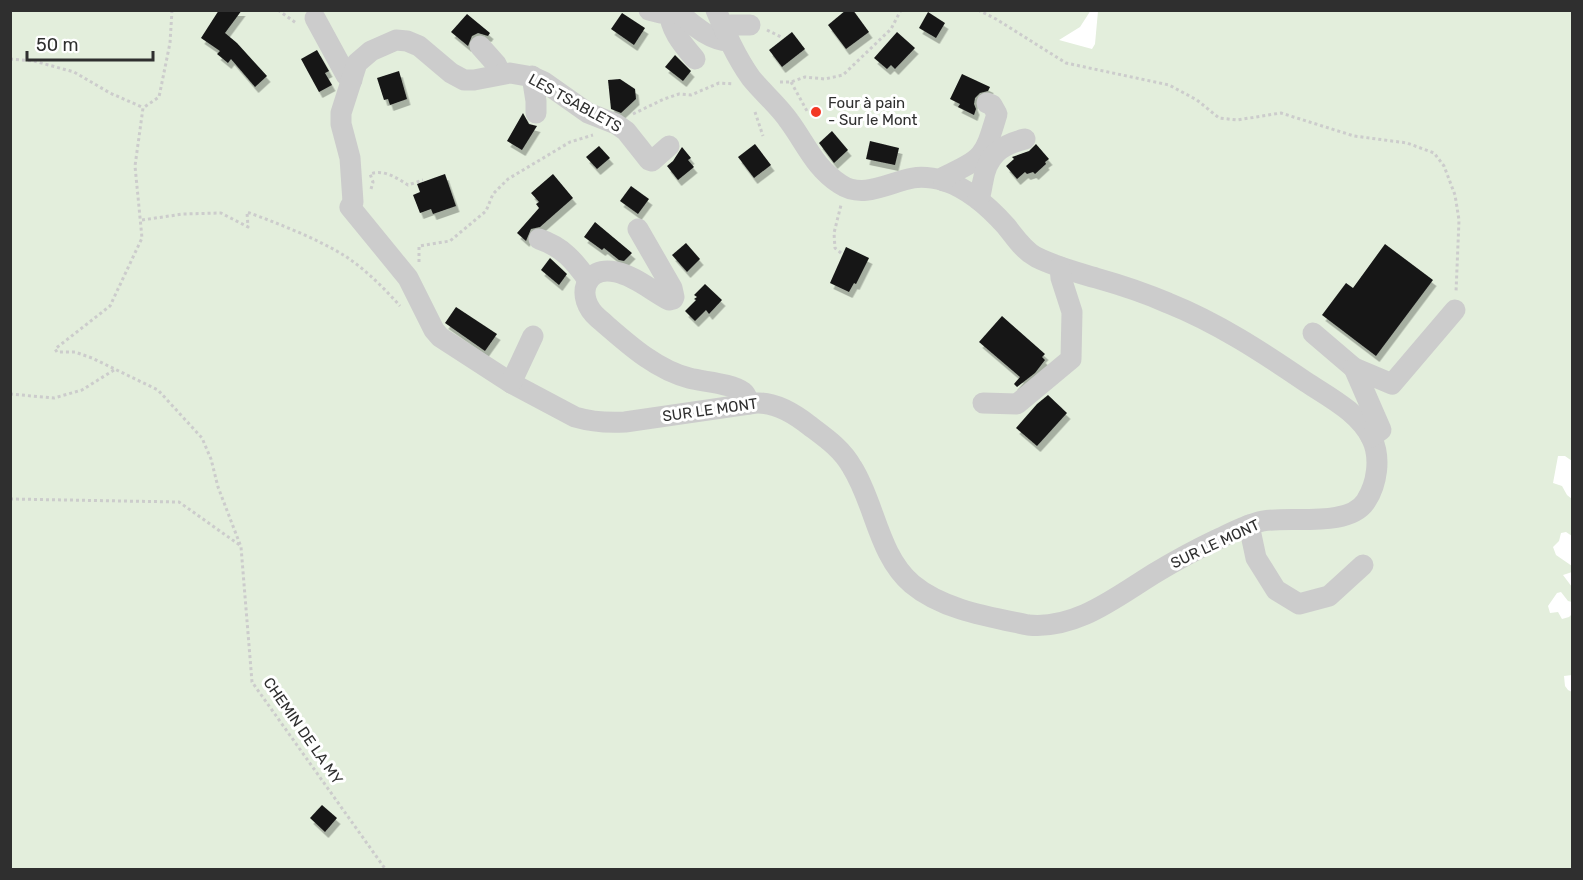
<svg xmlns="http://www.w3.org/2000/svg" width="1583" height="880" viewBox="0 0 1583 880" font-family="Rubik,sans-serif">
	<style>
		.green { fill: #e3eedc }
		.building { fill: #161616; filter: url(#shadow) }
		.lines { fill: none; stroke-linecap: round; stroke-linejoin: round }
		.path { stroke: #ccc; stroke-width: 3; stroke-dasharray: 3 3; stroke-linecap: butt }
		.minor { stroke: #ccc; stroke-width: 21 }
		.poi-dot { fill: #f33824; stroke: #fff; stroke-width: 2 }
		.labels { text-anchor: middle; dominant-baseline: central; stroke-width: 6; stroke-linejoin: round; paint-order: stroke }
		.street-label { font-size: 15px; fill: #2f2f2f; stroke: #fff }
		.poi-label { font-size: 15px; fill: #2f2f2f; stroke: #fff; text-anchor: start }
	</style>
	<defs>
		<filter id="shadow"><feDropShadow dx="3.5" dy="6" stdDeviation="0" flood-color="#0004"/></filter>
	</defs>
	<rect width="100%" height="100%" fill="#fff"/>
	<polygon class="green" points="1091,10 1080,27 1059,40 1092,49 1095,44 1098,11 1572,11 1572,461 1565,456 1558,456 1553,483 1562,486 1567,495 1572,499 1572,536 1566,532 1561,533 1559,541 1553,547 1556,555 1572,566 1572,572 1563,575 1572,587 1572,602 1568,601 1561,592 1557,593 1548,606 1550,613 1558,612 1562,619 1569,617 1572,614 1572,675 1564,676 1565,686 1568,690 1572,692 1572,869 11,869 10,11"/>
	<g class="building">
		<polygon points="219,10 242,10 225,33 237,43 267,76 255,87 231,59 228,63 217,54 220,51 201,38"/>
		<polygon points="846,10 853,10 869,32 846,49 828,25"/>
		<polygon points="928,12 945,23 936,38 919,28"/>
		<polygon points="622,13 645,28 634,45 611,29"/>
		<polygon points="467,14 490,33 488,36 478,33 472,36 468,46 451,32"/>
		<polygon points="792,32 805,49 782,67 769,50"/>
		<polygon points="897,32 915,48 895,69 891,65 887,69 874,58"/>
		<polygon points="317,50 329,71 325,73 332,85 319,92 301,59"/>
		<polygon points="675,55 691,71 683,81 665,67"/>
		<polygon points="399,71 407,99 390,105 388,99 384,100 377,78"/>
		<polygon points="962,74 990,87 988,91 980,93 975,98 974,104 976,109 974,115 958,107 960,104 950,99"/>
		<polygon points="620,79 635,89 636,99 621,113 611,109 608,80"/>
		<polygon points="523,113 529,124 537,126 522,150 507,141"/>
		<polygon points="832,131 848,150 834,163 819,143"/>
		<polygon points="870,141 899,148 895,165 866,159"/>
		<polygon points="755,144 771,165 754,178 738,157"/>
		<polygon points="1036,144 1049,159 1045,162 1046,164 1035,174 1033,172 1027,174 1025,172 1017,179 1006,166 1014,159 1012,157 1029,151"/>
		<polygon points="599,146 610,158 597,169 586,157"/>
		<polygon points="682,147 691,158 688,160 694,167 678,180 667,166 673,161"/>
		<polygon points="445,174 456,206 433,214 431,209 420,213 413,195 420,192 417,184"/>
		<polygon points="553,174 573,198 540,227 531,229 526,241 517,233 539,208 536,204 539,202 531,193"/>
		<polygon points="631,186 649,199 638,214 620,201"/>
		<polygon points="595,222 632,253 624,261 619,260 604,248 602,250 584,237"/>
		<polygon points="686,243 700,259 687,272 672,255"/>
		<polygon points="1385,244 1433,280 1376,356 1322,315 1346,283 1353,288"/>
		<polygon points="846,247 869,258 856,284 854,283 849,292 830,283"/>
		<polygon points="550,258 567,274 559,285 541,270"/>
		<polygon points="705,284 722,300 709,314 706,310 695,321 685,311 696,300 694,299 697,297 694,295"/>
		<polygon points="456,307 497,334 485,351 445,323"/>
		<polygon points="1002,316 1045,354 1042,357 1045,360 1035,373 1017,387 1014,384 1020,377 979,342"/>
		<polygon points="1048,395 1067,413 1037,446 1016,428 1037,404"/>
		<polygon points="322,805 337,818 325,832 310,818"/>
	</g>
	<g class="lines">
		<g class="path">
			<polyline points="172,10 170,43 159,97 143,108 135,166 142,238 110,306 55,349 57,352 75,352 92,358 158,390 202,438 211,459 218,487 241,547 252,682 386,870"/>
			<polyline points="278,10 296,23"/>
			<polyline points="978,10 996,19 1066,63 1169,85 1197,100 1219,118 1237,120 1281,113 1354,136 1407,143 1434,153 1444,166 1455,195 1459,220 1456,292"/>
			<polyline points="767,30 781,37"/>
			<polyline points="10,59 34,61 74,72 110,93 142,107"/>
			<polyline points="780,82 791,82 805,77 825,79 843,75 891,29 901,10"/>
			<polyline points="791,82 807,111"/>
			<polyline points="755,112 763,136"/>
			<polyline points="633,114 664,99 679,94 691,95 719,83 734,84"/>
			<path d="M 371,189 L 373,182 L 370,174 C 384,169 397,178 408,185 L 423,180"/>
			<path d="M 142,220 L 183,214 L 221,213 L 248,227 L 247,212 C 277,223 318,239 345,256 C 365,269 384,288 400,306"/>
			<polyline points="841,253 835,248 834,233 841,205"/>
			<polyline points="419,262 419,246 450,241 486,211 493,194 508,179 570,142 593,135"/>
			<polyline points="10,394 54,398 82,390 114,370"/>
			<polyline points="10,499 179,502 241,546"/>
		</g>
		<g class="minor">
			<polyline points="649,10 661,13 670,12"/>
			<path d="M 670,10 C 668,28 684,46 695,59"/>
			<path d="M 675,10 C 691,23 708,40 729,41"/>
			<polyline points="315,18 346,75 352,80"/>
			<polyline points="723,27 731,25 750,25"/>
			<polyline points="480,46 496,64 501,74"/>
			<polyline points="532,76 536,101 536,113"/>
			<path d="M 669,146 L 652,161 L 649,160 L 626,131 L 616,124 L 588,113 L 544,82 L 533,77 L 510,73 L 474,80 L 464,80 L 451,73 L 419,46 L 407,41 L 396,40 L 371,51 L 357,63 L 341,113 L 341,124 L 350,158 L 353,202 L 350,207 L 408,278 L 434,330 L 440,337 L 511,383 L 575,417 C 592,422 608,423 625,422 L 756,403 C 776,402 795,414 810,426 C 826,438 842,449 852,467 C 875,503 878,555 912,584 C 943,610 990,617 1028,625 C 1076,630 1116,597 1155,573 C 1175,561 1195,550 1216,540 C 1231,533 1247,524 1263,521 C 1291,516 1349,528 1366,501 C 1377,484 1381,458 1372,439 C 1360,413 1329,397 1306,382 C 1262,352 1218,323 1168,303 C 1145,293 1121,285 1096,278 C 1076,272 1056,267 1036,257 C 1023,250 1015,237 1006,226 C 989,207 969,189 945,181 C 934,178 924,176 913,178 C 890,182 863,200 840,184 C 815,168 806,144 789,121 C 778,105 763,93 751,78 C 736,57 726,34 716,10"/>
			<path d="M 944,181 L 944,177 C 985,157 984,157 997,114 L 992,105 L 987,103"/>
			<path d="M 978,199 C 982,193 981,188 983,181 C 987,155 1001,145 1025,139"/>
			<path d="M 638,229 L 672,288 L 674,297 L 673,299 L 669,300 C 652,291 635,276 616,272 C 585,265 574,297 598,318 C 626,342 654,369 689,378 C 704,382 731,383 743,392 C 747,395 747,399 749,404"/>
			<path d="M 539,239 C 563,247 574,261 588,280"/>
			<polyline points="1313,333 1354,368"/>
			<polyline points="511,383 533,336"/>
			<polyline points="983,403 1017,404 1071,359 1072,312 1061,278 1060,267"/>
			<polyline points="1371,437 1381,430 1354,368 1392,384 1455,310"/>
			<polyline points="1249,525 1256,558 1276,590 1299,604 1329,596 1363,565"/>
		</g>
	</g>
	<circle class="poi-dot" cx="816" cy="112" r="6"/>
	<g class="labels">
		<g class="street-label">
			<text transform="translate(575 103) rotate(29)">LES TSABLETS</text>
			<text transform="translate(710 410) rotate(-8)">SUR LE MONT</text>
			<text transform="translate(1215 544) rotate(-25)">SUR LE MONT</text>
			<text transform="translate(303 731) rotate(55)">CHEMIN DE LA MY</text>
		</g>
		<g class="poi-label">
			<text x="828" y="103">Four à pain<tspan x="828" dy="17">- Sur le Mont</tspan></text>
		</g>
	</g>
	<rect width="1583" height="880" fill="none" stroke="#2f2f2f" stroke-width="24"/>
	<path d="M27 51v9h126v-9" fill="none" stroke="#2f2f2f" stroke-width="3"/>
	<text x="36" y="51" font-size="18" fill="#2f2f2f" stroke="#ffffff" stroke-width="4.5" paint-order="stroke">50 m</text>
</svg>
